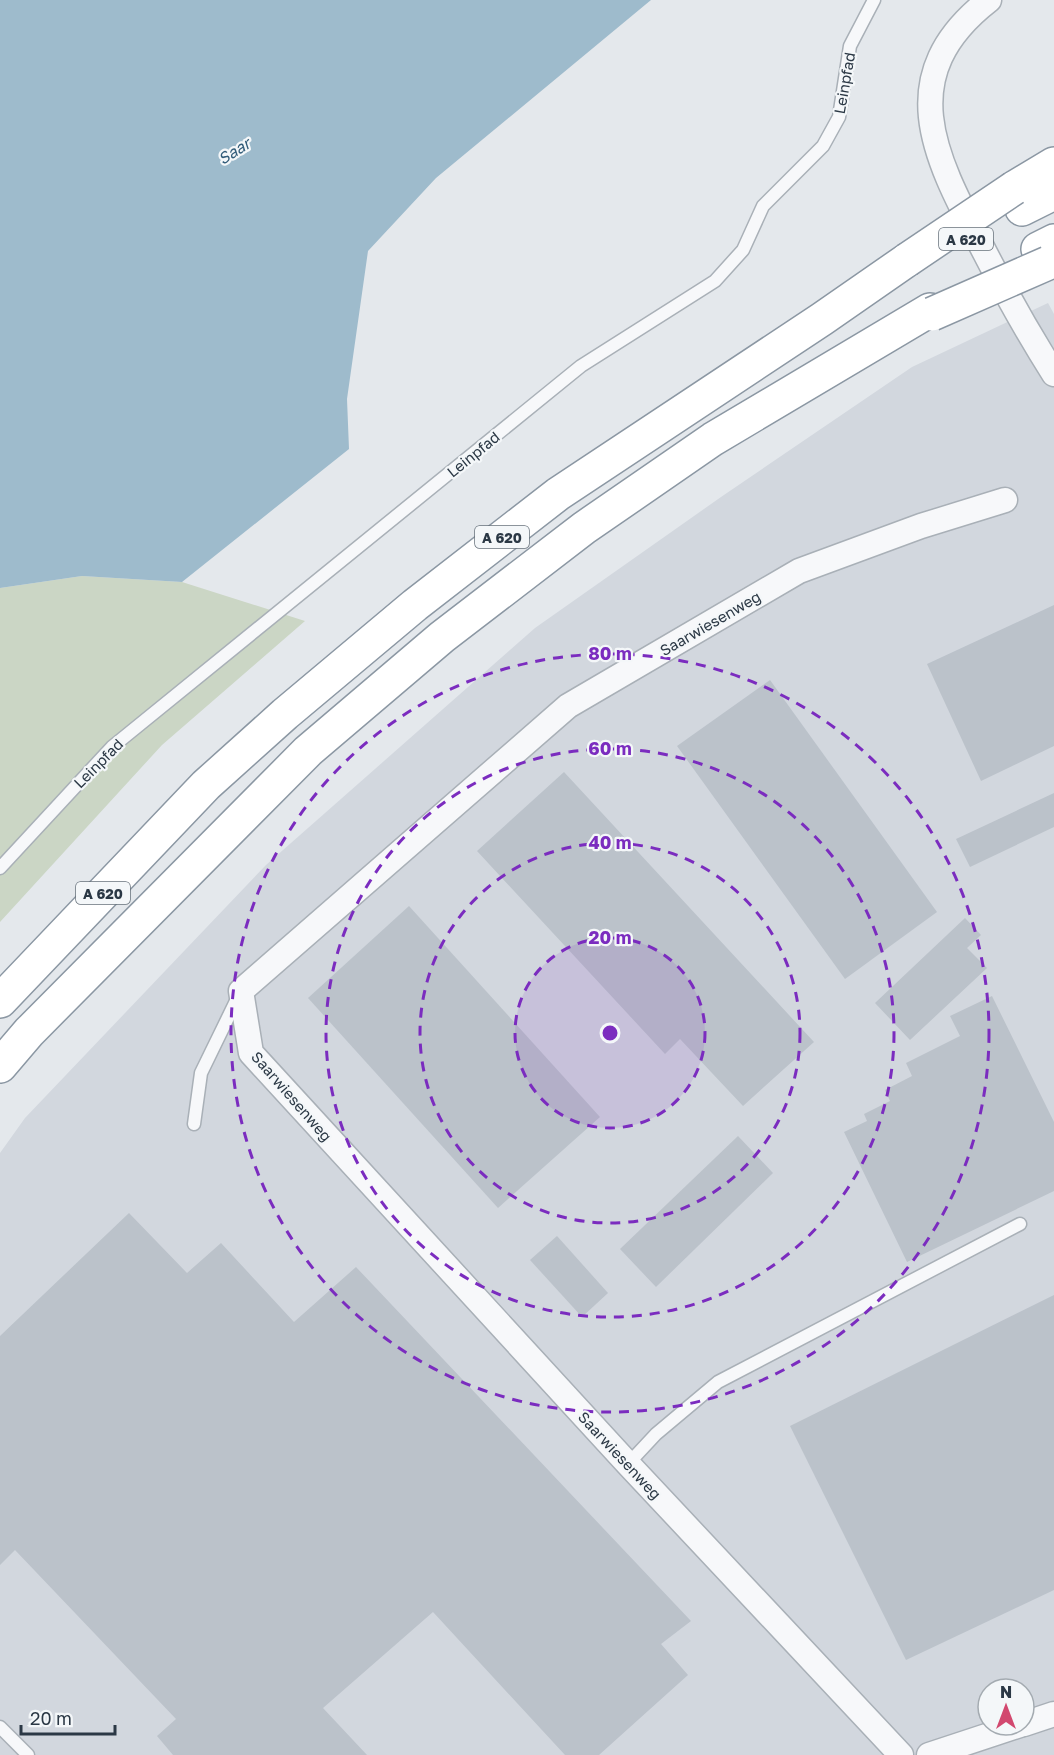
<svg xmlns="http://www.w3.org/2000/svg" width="1054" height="1755" viewBox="0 0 1054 1755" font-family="'Golos Text',sans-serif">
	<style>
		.built { fill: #d2d7de; fill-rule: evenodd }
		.green { fill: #cbd6c5 }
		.water { fill: #9ebbcc }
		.building { fill: #bbc2ca }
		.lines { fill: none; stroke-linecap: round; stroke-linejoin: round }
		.service-casing { stroke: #a9b0b7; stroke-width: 15 }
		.minor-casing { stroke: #a9b0b7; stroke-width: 27 }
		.motorway-casing { stroke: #8b97a3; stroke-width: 36 }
		.service { stroke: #f7f8fa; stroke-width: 12 }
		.minor { stroke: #f7f8fa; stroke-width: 24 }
		.motorway { stroke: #fff; stroke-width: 33 }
		.motorway-bridge-casing { stroke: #8b97a3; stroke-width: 36; stroke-linecap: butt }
		.motorway-bridge { stroke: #fff; stroke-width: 33 }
		.ring { fill: none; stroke: #7b2cbf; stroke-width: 3; stroke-dasharray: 10 8 }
		.labels { text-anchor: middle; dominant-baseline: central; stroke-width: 4.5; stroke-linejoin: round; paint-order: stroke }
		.shield { fill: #f4f7f9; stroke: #67717b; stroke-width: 1.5 }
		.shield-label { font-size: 14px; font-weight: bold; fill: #2b3845 }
		.street-label { font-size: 15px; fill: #2b3845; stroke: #f4f7f9 }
		.water-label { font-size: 16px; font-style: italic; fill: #335d7a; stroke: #f4f7f9 }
		.centre { fill: #7b2cbf; stroke: #f4f7f9; stroke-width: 3 }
		.ring-label { font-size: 18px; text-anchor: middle; font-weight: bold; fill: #7b2cbf; stroke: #f4f7f9; stroke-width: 4.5; stroke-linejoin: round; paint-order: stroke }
	</style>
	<rect width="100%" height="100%" fill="#e4e8ec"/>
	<path class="built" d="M 1048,303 L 1054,314 L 1054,1755 L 0,1755 L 0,1153 L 25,1118 L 266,865 L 535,628 L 721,497 L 912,367 ZM 988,1689 L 1024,1689 L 1024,1725 L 988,1725 Z"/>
	<polygon class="green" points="82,576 182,582 305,621 162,745 0,922 0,588"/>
	<polygon class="water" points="0,0 651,0 436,178 368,251 347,399 349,449 182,582 82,576 0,588"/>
	<g class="building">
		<polygon points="1054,605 1054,746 981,781 927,664"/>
		<polygon points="770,680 937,912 845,979 677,746"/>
		<polygon points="564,772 814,1042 743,1106 680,1039 665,1054 477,851"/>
		<polygon points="1054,793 1054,827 970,867 956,839"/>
		<polygon points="409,906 600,1117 498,1208 308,998"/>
		<polygon points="965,918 981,935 967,948 987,968 910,1040 875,1003"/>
		<polygon points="992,996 1054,1122 1054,1191 907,1262 844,1132 867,1121 864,1114 890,1101 885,1090 912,1076 906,1063 960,1036 950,1016"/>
		<polygon points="738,1136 773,1173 656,1287 620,1249"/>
		<polygon points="129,1213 187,1273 221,1243 294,1322 356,1267 691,1621 661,1644 688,1675 599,1755 565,1755 433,1612 323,1708 367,1755 173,1755 157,1736 176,1719 15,1550 0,1565 0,1336"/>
		<polygon points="557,1236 608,1293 582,1317 530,1260"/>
		<polygon points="1054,1295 1054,1590 906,1660 790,1426"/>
	</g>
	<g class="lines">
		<g class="service-casing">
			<g id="service">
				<polyline points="0,868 112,747 581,366 715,281 743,250 763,206 823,146 839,117 850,46 874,0"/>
				<polyline points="194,1124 201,1073 239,995"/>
				<polyline points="628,1464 656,1434 718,1382 1020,1224"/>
				<polyline points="0,1727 28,1755"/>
			</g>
		</g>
		<g class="minor-casing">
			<g id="minor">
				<path d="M 989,0 C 891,76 935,157 982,247 C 1004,290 1028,333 1054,374"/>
				<polyline points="1024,1724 1054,1714"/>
				<polyline points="901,1755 628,1464 251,1053 241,991 568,706 799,571 921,526 1005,500"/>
				<polyline points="929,1755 1020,1725"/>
			</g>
		</g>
		<g class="motorway-casing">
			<g id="motorway">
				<polyline points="1014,188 1054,164"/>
				<polyline points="1022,209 1054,193"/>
				<polyline points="1038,249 1054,241"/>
				<polyline points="0,1001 206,785 285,714 415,605 558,494 822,319 907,260"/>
				<polyline points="0,1066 29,1032 308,751 442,637 584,528 713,439 930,310"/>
			</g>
		</g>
		<use href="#service" class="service"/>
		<use href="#minor" class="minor"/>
		<use href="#motorway" class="motorway"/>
		<g class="motorway-bridge-casing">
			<g id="motorway-bridge">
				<polyline points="907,260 1014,188"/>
				<polyline points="932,314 1048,263"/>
			</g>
		</g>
		<use href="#motorway-bridge" class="motorway-bridge"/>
	</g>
	<circle cx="610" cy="1033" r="95" fill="#7b2cbf" fill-opacity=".12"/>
	<g class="ring">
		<circle cx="610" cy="1033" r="95"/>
		<circle cx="610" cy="1033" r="190"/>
		<circle cx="610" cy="1033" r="284"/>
		<circle cx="610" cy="1033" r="379"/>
	</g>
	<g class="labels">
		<g class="shield">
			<rect x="939" y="228" width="54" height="22" rx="4.5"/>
			<rect x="475" y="526" width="54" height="22" rx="4.5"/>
			<rect x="76" y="882" width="54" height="22" rx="4.5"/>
		</g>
		<g class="shield-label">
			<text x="966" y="239">A 620</text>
			<text x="502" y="537">A 620</text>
			<text x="103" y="893">A 620</text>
		</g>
		<g class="street-label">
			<text transform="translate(844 83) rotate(-80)">Leinpfad</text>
			<text transform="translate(473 454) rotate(-39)">Leinpfad</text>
			<text transform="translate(710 623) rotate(-30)">Saarwiesenweg</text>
			<text transform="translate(98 763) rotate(-45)">Leinpfad</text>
			<text transform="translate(292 1096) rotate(49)">Saarwiesenweg</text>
			<text transform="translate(620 1455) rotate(47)">Saarwiesenweg</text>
		</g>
		<g class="water-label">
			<text transform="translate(234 151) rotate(-32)">Saar</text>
		</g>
	</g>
	<circle cx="610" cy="1033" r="9" class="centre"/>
	<g class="ring-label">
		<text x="610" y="660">80 m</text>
		<text x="610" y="755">60 m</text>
		<text x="610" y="849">40 m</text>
		<text x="610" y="944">20 m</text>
	</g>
	<g transform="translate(1006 1707)"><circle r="28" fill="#f4f7f9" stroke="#a4abb1" stroke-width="1.5"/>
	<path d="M0-4.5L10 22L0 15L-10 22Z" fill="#d2486f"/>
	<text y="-9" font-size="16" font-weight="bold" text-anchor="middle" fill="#2b3845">N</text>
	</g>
	<path d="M21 1725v9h94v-9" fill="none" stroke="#2b3845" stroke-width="3"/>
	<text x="30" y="1725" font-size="18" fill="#2b3845" stroke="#f4f7f9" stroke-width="4.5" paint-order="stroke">20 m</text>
</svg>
